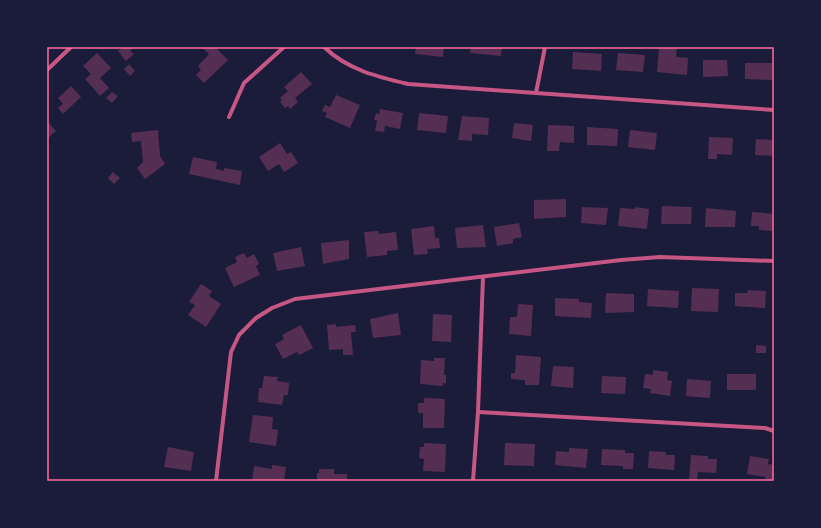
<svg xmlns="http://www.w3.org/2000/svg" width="821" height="528" viewBox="0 0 821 528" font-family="'Asap Condensed',sans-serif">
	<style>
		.building { fill: #542f53 }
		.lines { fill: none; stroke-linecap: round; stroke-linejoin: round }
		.minor { stroke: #c65784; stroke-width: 4 }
		.neatline { fill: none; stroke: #ff6b9d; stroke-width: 1.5 }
	</style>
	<rect width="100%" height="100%" fill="#1b1b3a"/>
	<g class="building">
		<polygon points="123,47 134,47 130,51 134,54 126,61 118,51"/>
		<polygon points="202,47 215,47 228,60 204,83 196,75 201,70 198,66 209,54"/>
		<polygon points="416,47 444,47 443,57 415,54"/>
		<polygon points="471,47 502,47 501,56 470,53"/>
		<polygon points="659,47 677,48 676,57 688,58 687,75 657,72"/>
		<polygon points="573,52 602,54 601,71 572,69"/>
		<polygon points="97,53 111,68 100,78 109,88 100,96 85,79 91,74 83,66"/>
		<polygon points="618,53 645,55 643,72 616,70"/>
		<polygon points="703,60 727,60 728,76 703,77"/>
		<polygon points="745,63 772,63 772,80 745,79"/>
		<polygon points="129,64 135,71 130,76 124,69"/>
		<polygon points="301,72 312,84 295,98 298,102 290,109 288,106 285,108 280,102 282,100 280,98 288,91 284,87"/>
		<polygon points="71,86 81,97 63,114 58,108 63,104 58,98"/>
		<polygon points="112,92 118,96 112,103 106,98"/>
		<polygon points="336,95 360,105 350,128 325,117 327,113 322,111 325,105 330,107"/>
		<polygon points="380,109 403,113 400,129 385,126 384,132 375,131 377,120 374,120 376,113 379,114"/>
		<polygon points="419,113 448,116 446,133 417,130"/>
		<polygon points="462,116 489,118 488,135 472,134 472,141 458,140"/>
		<polygon points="47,121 56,131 47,139"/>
		<polygon points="514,123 533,125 531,141 512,138"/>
		<polygon points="548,125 574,126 574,143 560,142 559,151 547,151"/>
		<polygon points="587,127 618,129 617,146 587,145"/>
		<polygon points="158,130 160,156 165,164 145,179 137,168 143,162 141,141 132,142 131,133"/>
		<polygon points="630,130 657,133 655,150 628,147"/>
		<polygon points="709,137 733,138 732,155 717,154 717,159 708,159"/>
		<polygon points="756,139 774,140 774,156 755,155"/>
		<polygon points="280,143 287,154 291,152 298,163 284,172 279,164 268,171 259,157"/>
		<polygon points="193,157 217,162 216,169 224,171 224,168 242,171 240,185 189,174"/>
		<polygon points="113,172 120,178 114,184 108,178"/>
		<polygon points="566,199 566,217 534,219 534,200"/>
		<polygon points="662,206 692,207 691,224 661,224"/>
		<polygon points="582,207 608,208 606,225 581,223"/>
		<polygon points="635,207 649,209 647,229 618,226 620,208 635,209"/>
		<polygon points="706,208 736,211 735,227 705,227"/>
		<polygon points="752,212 774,214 774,231 759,230 759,226 751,226"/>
		<polygon points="519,223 522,237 513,239 513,243 497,246 494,227"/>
		<polygon points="483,225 486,247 457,248 455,228"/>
		<polygon points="434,226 435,238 439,238 440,248 427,249 428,254 414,255 411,229"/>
		<polygon points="378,231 379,234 396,232 398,250 387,251 387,255 367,257 364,232"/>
		<polygon points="349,240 349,259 323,264 321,243"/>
		<polygon points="301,247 305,266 277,271 273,253"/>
		<polygon points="244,253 247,258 254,254 259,264 256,266 260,275 234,287 225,268 237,262 235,257"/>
		<polygon points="201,284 212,291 209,296 221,304 206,327 188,315 195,305 189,302"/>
		<polygon points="692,288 719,289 718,312 691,311"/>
		<polygon points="648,289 679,291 678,308 647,306"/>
		<polygon points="748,290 766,291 765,308 735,306 735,293 747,293"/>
		<polygon points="606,293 634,294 634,312 605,313"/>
		<polygon points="555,298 579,299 579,302 592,303 591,318 555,316"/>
		<polygon points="518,304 533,305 531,336 509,334 510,317 517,317"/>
		<polygon points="398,313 401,335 373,338 370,319"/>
		<polygon points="433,314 452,315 451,342 432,341"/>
		<polygon points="336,324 336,327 355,325 356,332 351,332 353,355 343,355 343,349 329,350 327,325"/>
		<polygon points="301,325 313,348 299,355 297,352 283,359 275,344 284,339 282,335"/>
		<polygon points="756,345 766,346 766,353 756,353"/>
		<polygon points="516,355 541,357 539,385 525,385 525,380 511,379 511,373 515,373"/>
		<polygon points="434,358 445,358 444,375 446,375 446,383 443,383 443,386 420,384 421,360 434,361"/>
		<polygon points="553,366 574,367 573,388 551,386"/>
		<polygon points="653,370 668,372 667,380 672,381 670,396 650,393 651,389 643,388 645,374 653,375"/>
		<rect x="727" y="374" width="29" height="16"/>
		<polygon points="264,376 278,377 277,381 289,383 288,395 284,395 282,405 258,402 259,388 262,388"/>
		<polygon points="602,376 626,377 625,394 601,393"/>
		<polygon points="687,379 711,381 710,398 686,396"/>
		<polygon points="424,398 445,399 444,428 423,428 423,413 418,413 418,403 424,403"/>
		<polygon points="253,415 273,417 272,429 278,430 276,446 249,442"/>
		<polygon points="424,443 446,444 445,472 423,471 424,459 419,458 420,447 424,447"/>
		<polygon points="505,443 535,444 534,466 504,465"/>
		<polygon points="168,447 194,452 191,471 164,467"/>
		<polygon points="569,448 588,449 586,468 555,465 556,451 569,452"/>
		<polygon points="602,449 625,450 625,453 634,453 633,469 623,469 623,466 601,465"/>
		<polygon points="649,451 666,452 666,455 675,455 674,470 648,468"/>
		<polygon points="691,455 708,456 708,459 717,459 716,473 698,472 697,481 689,481"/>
		<polygon points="750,456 769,459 768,464 774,465 774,480 765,479 766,477 747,474"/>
		<polygon points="272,465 286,467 284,481 252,481 254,466 272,469"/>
		<polygon points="319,469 334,469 334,474 347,474 347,481 317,481 317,473 319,473"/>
	</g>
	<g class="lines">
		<g class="minor">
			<path d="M 324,47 C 348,70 378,77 408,84 L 774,110"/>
			<polyline points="47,70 71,47"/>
			<polyline points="536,93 545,47"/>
			<polyline points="229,117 244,83 284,47"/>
			<polyline points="478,412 765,428 774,431"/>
			<polyline points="216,481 231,352 239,335 256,318 272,308 295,299 621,260 660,257 774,261"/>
			<polyline points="473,481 478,412 483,277"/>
		</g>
	</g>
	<rect width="821" height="528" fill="none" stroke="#1b1b3a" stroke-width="96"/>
	<rect x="48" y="48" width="725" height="432" class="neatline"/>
</svg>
